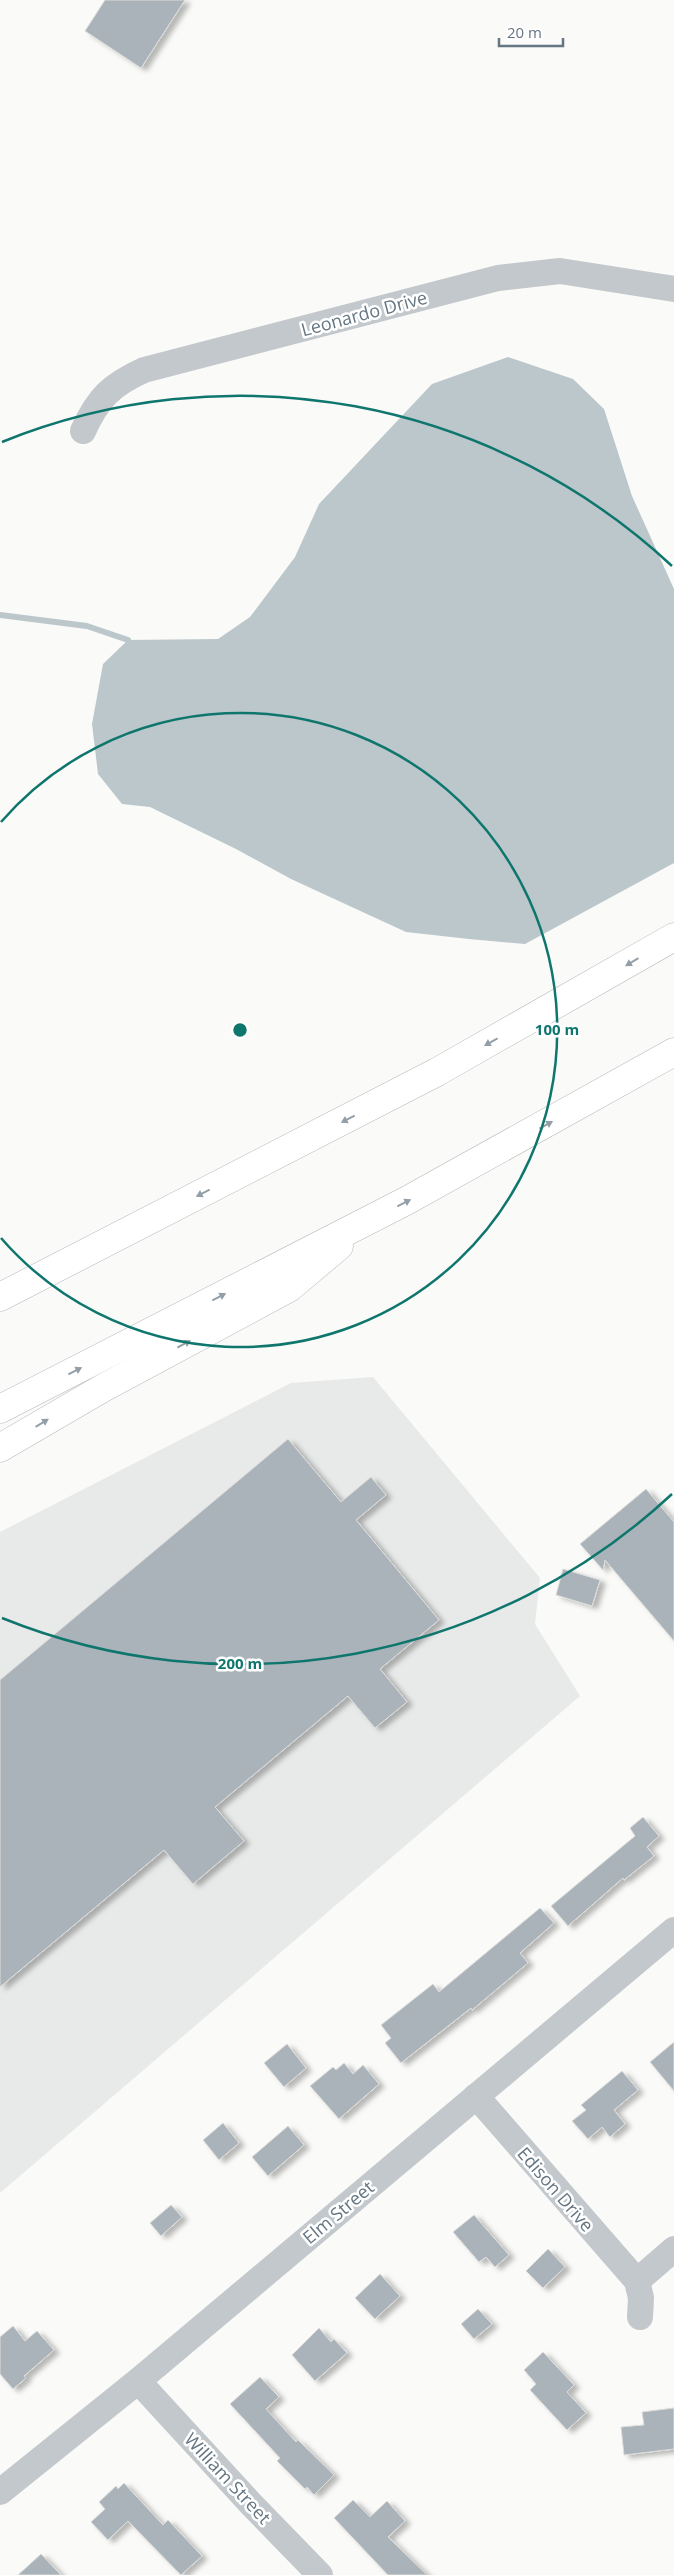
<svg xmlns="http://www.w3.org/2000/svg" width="674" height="2575" viewBox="0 0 674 2575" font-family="'Open Sans',sans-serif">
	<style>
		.built { fill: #e8e9e9 }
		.water { fill: #bbc7cb }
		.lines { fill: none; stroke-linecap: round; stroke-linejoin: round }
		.stream { stroke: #bbc7cb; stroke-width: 6 }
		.building { fill: #aab3b9; stroke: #dcdcda; filter: url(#shadow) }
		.highway-casing { stroke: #b4b9bd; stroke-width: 29 }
		.minor { stroke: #c3c8cc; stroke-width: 26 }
		.highway { stroke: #fff; stroke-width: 28 }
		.oneway { fill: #939fa8 }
		.ring { fill: none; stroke: #0f766e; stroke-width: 2.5 }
		.labels { text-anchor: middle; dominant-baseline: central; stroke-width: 5; stroke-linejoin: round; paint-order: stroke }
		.street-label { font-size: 18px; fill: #657683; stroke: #fff }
		.centre { fill: #0f766e; stroke: #fff; stroke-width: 2.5 }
		.ring-label { font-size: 15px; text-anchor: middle; font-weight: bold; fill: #0f766e; stroke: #fff; stroke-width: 5; stroke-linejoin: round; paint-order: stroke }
	</style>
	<defs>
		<filter id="shadow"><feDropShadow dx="5.5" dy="3" stdDeviation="2.5" flood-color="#0004"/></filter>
	</defs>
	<rect width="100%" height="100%" fill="#fafaf8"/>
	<polygon class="built" points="373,1377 540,1578 535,1624 580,1696 0,2193 0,1532 291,1383"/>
	<polygon class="water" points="508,357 573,379 604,409 632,496 674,589 674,863 525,944 469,939 406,932 291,879 236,849 150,807 122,804 98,774 92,724 103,664 128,640 218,639 250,617 295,557 319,504 432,384"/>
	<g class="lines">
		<polyline class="stream" points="0,615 87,626 128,640"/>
	</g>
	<g class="building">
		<polygon points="105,0 185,0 141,68 85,31"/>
		<polygon points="288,1439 341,1502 371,1477 386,1495 356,1520 439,1620 380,1669 407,1702 375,1728 348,1696 215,1807 244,1841 193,1884 164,1850 0,1987 0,1680"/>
		<polygon points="646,1489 674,1522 674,1641 605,1560 603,1570 580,1544"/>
		<polygon points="563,1569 600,1580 592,1606 556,1595"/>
		<polygon points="643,1817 659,1836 647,1847 654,1856 624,1880 623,1878 568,1926 551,1906 635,1836 630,1828"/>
		<polygon points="540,1908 554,1923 520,1953 528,1963 472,2010 471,2008 401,2063 385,2043 391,2038 381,2025 433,1984 439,1992"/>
		<polygon points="674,2042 674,2091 650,2062"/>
		<polygon points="287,2044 306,2068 284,2087 264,2063"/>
		<polygon points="344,2063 353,2074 363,2065 379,2084 339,2119 310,2086 333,2067 336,2070"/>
		<polygon points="622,2071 638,2090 614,2110 625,2124 610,2137 602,2127 588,2139 572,2121 586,2110 581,2105"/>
		<polygon points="223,2123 239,2143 219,2160 203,2140"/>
		<polygon points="288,2126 304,2145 268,2176 252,2157"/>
		<polygon points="171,2205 182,2217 161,2236 150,2223"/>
		<polygon points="474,2215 509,2255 495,2267 486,2257 479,2262 453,2232"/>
		<polygon points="548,2249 565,2267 543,2288 526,2271"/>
		<polygon points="380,2274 400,2296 375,2319 355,2298"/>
		<polygon points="478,2309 492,2324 474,2339 461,2324"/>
		<polygon points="13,2326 25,2341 37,2331 54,2350 24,2376 26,2378 13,2389 0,2374 0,2337"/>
		<polygon points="319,2328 331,2342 334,2339 347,2353 315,2381 292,2355"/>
		<polygon points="543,2352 574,2385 567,2392 586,2413 567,2430 530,2390 536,2384 524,2370"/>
		<polygon points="260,2377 279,2397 266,2409 296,2442 298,2440 334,2475 314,2495 307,2487 305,2489 277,2461 280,2458 230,2404"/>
		<polygon points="674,2408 674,2449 624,2455 621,2427 644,2425 642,2412"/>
		<polygon points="124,2483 163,2525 168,2520 202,2556 181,2575 128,2521 108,2540 91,2522 105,2509 99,2502 116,2486 118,2489"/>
		<polygon points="353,2500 370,2517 387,2501 405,2521 388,2537 427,2575 388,2575 334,2518"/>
		<polygon points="41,2554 61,2575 18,2575"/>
	</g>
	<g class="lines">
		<g class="highway-casing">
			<g id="highway">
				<polyline points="0,1297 437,1072 674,937"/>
				<polyline points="0,1409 406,1201 674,1052"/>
				<polyline points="0,1448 103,1388 289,1288 339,1246"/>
			</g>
		</g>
		<g class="minor">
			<path d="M 83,431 C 98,398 111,385 144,370 L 498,278 L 560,271 L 674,289"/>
			<polyline points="476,2096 637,2281 641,2298 640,2317"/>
			<polyline points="637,2281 674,2249"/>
			<polyline points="138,2381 251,2504 320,2575"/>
			<polyline points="0,2492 138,2381 674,1930"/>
		</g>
		<use href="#highway" class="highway"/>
	</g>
	<defs><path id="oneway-solid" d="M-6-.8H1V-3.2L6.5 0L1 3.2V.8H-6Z" transform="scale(1.25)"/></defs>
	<g class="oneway">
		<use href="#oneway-solid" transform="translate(632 962) rotate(149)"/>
		<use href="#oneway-solid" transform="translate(491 1042) rotate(151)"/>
		<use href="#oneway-solid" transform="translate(348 1119) rotate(153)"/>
		<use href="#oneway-solid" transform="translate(546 1125) rotate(-29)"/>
		<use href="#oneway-solid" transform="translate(203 1193) rotate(153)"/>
		<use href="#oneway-solid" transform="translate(404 1203) rotate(-27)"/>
		<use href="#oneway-solid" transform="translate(219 1297) rotate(-27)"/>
		<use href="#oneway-solid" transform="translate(184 1344) rotate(-28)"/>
		<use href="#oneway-solid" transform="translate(75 1371) rotate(-27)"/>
		<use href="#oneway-solid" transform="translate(42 1423) rotate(-31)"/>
	</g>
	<g class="ring">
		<path d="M1 822A317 317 0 1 1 1 1238"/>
		<path d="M672 1494A634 634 0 0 1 2 1618M2 442A634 634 0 0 1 672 566"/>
	</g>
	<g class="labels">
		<g class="street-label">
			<text transform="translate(364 313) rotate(-15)">Leonardo Drive</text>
			<text transform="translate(556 2189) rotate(49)">Edison Drive</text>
			<text transform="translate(338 2212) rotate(-40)">Elm Street</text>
			<text transform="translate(228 2478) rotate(47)">William Street</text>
		</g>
	</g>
	<circle cx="240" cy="1030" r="8" class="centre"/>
	<g class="ring-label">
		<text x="557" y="1035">100 m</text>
		<text x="240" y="1669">200 m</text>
	</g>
	<path d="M499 38v8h64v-8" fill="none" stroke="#657683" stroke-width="2.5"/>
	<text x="507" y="38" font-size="15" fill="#657683" stroke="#ffffff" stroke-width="4" paint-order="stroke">20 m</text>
</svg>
